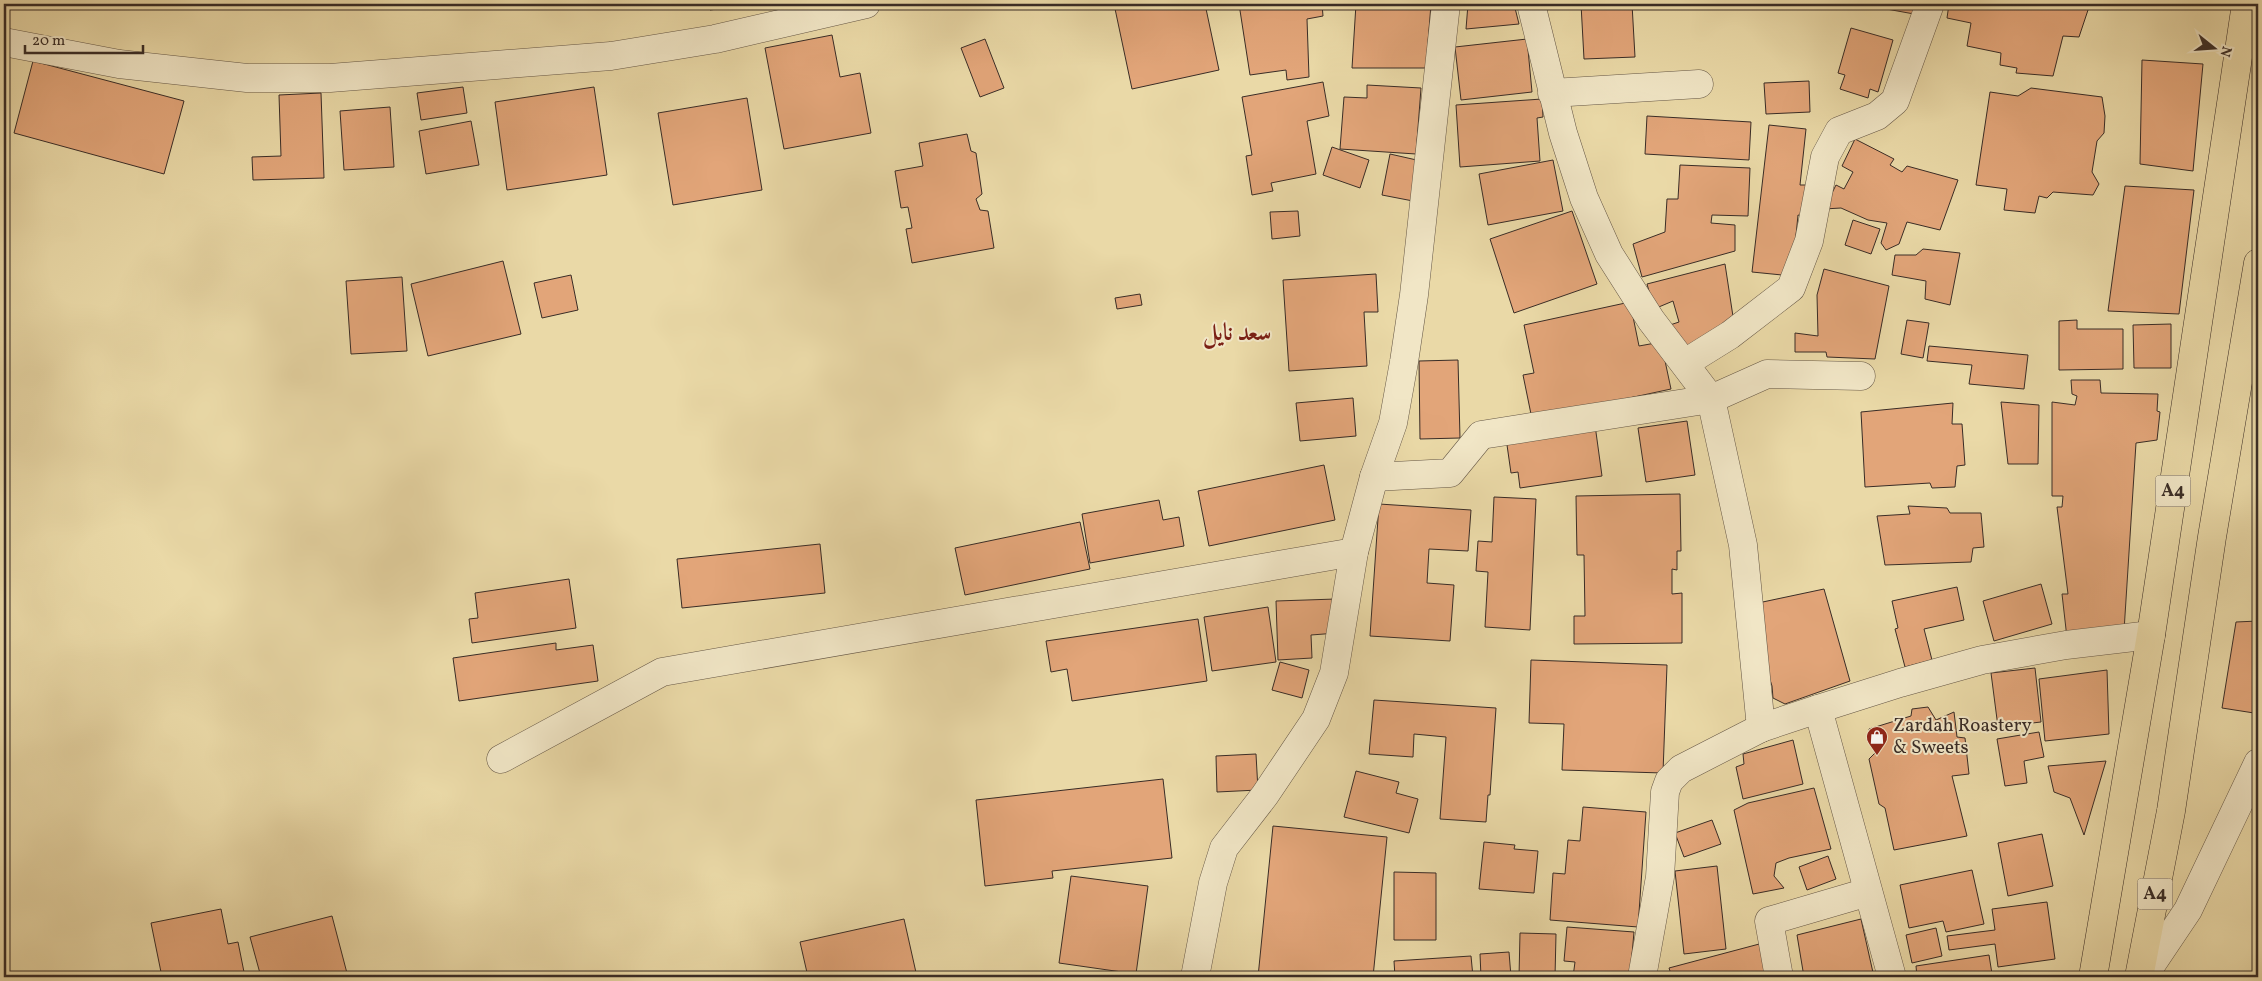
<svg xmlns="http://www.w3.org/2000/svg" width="2262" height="981" viewBox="0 0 2262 981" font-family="Vollkorn,Amiri,serif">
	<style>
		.building { fill: #e2a579; stroke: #392c26 }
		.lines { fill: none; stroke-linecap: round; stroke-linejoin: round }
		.minor-casing { stroke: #655746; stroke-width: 29 }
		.tertiary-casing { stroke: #655746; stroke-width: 29 }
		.trunk-casing { stroke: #392c26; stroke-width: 29 }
		.minor { stroke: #f1e6c6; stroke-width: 28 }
		.tertiary { stroke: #f1e6c6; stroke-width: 28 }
		.trunk { stroke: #ead9a7; stroke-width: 28 }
		.labels { text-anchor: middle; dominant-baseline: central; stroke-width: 4; stroke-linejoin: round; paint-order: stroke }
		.shield { fill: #f1e6c6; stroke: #706456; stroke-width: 1 }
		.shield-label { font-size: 18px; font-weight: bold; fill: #392c26 }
		.poi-label { font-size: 19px; fill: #392c26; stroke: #f1e6c6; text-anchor: start }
		.district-label { font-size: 24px; font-weight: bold; fill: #7a1f14; stroke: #f1e6c6 }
	</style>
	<rect width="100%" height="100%" fill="#ead9a7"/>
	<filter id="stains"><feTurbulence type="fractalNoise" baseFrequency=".004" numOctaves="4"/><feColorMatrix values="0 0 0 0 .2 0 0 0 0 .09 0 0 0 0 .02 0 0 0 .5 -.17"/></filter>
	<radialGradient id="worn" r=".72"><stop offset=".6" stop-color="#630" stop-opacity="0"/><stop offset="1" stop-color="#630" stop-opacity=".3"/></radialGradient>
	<g class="building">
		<polygon points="709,4 755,4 710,10"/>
		<polygon points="1114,4 1126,4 1126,7 1140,4 1205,4 1219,70 1132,89"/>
		<polygon points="1239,4 1322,4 1323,16 1307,19 1309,77 1287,80 1286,70 1250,75"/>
		<polygon points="1356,4 1431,4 1426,68 1352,68"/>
		<polygon points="1468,4 1514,4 1519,24 1466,29"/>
		<polygon points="1581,4 1632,4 1635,57 1584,59"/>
		<polygon points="1859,4 1927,4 1925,16"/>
		<polygon points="1949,4 2090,4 2079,37 2063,36 2053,76 2016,73 2017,68 2000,65 2001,53 1967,46 1971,23 1947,18"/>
		<polygon points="1851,28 1893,40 1878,92 1870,89 1868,98 1840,89 1845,75 1838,73"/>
		<polygon points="832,35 840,77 860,73 871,133 784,149 765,48"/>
		<polygon points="985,39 1004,88 980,97 961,48"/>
		<polygon points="1527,39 1532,92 1461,100 1455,47"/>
		<polygon points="2142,60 2203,64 2193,171 2140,164"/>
		<polygon points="33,61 184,101 164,174 14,133"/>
		<polygon points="1809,81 1810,112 1766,114 1764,83"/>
		<polygon points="1323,82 1329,116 1307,121 1316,174 1271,183 1273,191 1252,195 1246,156 1252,155 1242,97"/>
		<polygon points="1367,85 1421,88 1416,154 1340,149 1344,97 1367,98"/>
		<polygon points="463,87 467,113 421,120 417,93"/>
		<polygon points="594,87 607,175 507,190 495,102"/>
		<polygon points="2031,88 2102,97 2105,116 2104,133 2097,141 2092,172 2099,184 2093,195 2053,192 2047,198 2039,196 2035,213 2004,210 2007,189 1976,185 1990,92 2018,96"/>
		<polygon points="321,93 324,178 253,180 252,157 281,156 279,95"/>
		<polygon points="747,98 762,190 673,205 658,113"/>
		<polygon points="1542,99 1543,117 1537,118 1540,161 1460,167 1456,105"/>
		<polygon points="390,107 394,167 344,170 340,111"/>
		<polygon points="1647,116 1751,122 1749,160 1645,154"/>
		<polygon points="471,121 479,165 426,174 419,131"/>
		<polygon points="1769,125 1806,129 1800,185 1807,185 1803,216 1798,215 1792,276 1752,272"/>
		<polygon points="967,134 971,151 976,153 982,194 976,199 980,210 988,211 994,248 912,263 906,229 912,228 908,207 901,208 895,171 923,166 919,143"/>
		<polygon points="1855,139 1894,159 1890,165 1902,172 1907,166 1958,180 1940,230 1907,222 1899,244 1886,250 1881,243 1887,223 1868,220 1841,208 1824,209 1836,185 1844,189 1853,172 1842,166"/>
		<polygon points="1332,147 1369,160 1360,188 1323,175"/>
		<polygon points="1390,154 1421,161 1413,201 1382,195"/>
		<polygon points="1553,160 1563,211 1488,225 1479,174"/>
		<polygon points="1680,165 1750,168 1748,216 1712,215 1711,223 1735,225 1735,251 1642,277 1633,244 1665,232 1667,199 1678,199"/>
		<polygon points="2125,186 2194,190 2179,314 2108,311"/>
		<polygon points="1298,211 1300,236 1272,239 1270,212"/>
		<polygon points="1572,211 1597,284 1514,313 1490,239"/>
		<polygon points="1853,220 1880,229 1871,254 1845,245"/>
		<polygon points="1923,249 1960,253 1950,305 1925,299 1926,281 1892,275 1895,255 1916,255"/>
		<polygon points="503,261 521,334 428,356 411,284"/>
		<polygon points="1725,264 1734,323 1684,347 1670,325 1679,322 1673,301 1654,309 1647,284"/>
		<polygon points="1824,269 1889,286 1875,359 1827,357 1826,352 1795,352 1795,333 1818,336 1817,295"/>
		<polygon points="1376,274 1378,312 1364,312 1367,366 1289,371 1283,280"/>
		<polygon points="571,275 578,310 542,318 534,283"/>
		<polygon points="402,277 407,351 351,354 346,281"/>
		<polygon points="1140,294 1142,305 1117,309 1115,298"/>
		<polygon points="1630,302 1639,346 1661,342 1671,389 1532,419 1523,375 1534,373 1524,325"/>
		<polygon points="1907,320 1929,323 1923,358 1901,354"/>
		<polygon points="2077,320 2077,329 2123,329 2123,369 2059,370 2059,321"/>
		<polygon points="2171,324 2171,368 2134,368 2133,325"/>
		<polygon points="1929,346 2028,355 2024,389 1969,384 1972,365 1927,361"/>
		<polygon points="1458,360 1460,438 1420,439 1419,361"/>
		<polygon points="2071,380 2100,380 2101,393 2158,394 2157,411 2160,412 2157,440 2136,443 2124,631 2067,638 2062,594 2068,594 2057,507 2062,507 2063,496 2052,496 2052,402 2075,405 2077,396 2072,394"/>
		<polygon points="1353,398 1356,436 1300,441 1296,403"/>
		<polygon points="2001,402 2039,405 2038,464 2008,464"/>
		<polygon points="1953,403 1952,424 1962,424 1965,465 1957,466 1955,487 1932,488 1930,483 1865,487 1861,412"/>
		<polygon points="1687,421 1695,475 1646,482 1638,428"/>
		<polygon points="1595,425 1602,476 1520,488 1518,472 1511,473 1506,438"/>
		<polygon points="1324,465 1335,520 1209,546 1198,491"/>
		<polygon points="1680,494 1681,551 1677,551 1677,570 1672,569 1672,594 1682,593 1682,643 1574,644 1574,616 1585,616 1584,555 1577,555 1576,496"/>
		<polygon points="1494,497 1536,499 1530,630 1485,627 1488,572 1476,571 1478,541 1492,542"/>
		<polygon points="1159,500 1163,520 1179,517 1184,546 1090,563 1082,514"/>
		<polygon points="1379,504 1471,510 1468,551 1429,549 1427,583 1454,585 1450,641 1370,636"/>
		<polygon points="1908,506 1947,508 1950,513 1981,513 1984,547 1973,548 1971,562 1885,565 1877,516 1910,514"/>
		<polygon points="1080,522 1090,569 965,595 955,548"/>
		<polygon points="820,544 825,593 682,608 677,559"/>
		<polygon points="569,579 576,628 472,643 469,619 478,618 475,593"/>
		<polygon points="2041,584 2052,624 1994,641 1983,601"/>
		<polygon points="1957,587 1964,620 1924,629 1932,660 1905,667 1895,629 1898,628 1892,601"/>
		<polygon points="1824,589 1850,681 1785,704 1773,698 1772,686 1752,623 1758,603"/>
		<polygon points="1336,599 1337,633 1311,635 1312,658 1278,660 1276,601"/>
		<polygon points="1268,607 1276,662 1212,671 1204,617"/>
		<polygon points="1198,619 1207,681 1072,701 1067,669 1051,672 1046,641"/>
		<polygon points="2258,621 2258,702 2254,713 2222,708 2236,622"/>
		<polygon points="556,643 556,650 593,645 598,681 459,701 453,658"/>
		<polygon points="1531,660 1667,665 1663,773 1562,770 1564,724 1529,723"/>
		<polygon points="1280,662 1309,670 1302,698 1272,690"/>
		<polygon points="2035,668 2041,722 1998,727 1991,673"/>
		<polygon points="2107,670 2109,734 2045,741 2039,679"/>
		<polygon points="1374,700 1496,708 1490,795 1488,795 1486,822 1440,819 1446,737 1414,734 1413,757 1369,754"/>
		<polygon points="1928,707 1936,720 1954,712 1957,737 1965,738 1969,774 1952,776 1967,836 1894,850 1885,808 1879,804 1869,759 1875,753 1869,729 1911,716 1912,709"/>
		<polygon points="2039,732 2044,757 2024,761 2027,783 2005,786 1997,739"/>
		<polygon points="1793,740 1803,784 1743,799 1736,767 1744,764 1743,754"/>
		<polygon points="1256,754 1258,790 1217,792 1216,756"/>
		<polygon points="2106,761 2084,835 2070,798 2054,792 2048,766"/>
		<polygon points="1356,771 1399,782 1396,793 1418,799 1409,833 1344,817"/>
		<polygon points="1163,779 1172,858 1052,871 1053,878 985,886 976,800"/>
		<polygon points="1814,788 1831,849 1789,858 1776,863 1774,876 1784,888 1753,894 1734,810 1748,803"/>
		<polygon points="1583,807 1646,812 1638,927 1550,920 1553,873 1565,874 1568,840 1580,841"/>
		<polygon points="1712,820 1721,844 1684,857 1675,833"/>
		<polygon points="1273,826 1387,837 1373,977 1258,977"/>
		<polygon points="2042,834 2053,886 2008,896 1998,843"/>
		<polygon points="1484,842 1515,845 1514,849 1538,851 1534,893 1479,889"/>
		<polygon points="1828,856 1836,879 1807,890 1799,867"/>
		<polygon points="1717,866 1726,949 1684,954 1675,871"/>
		<polygon points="1972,870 1984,924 1946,932 1943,921 1909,928 1900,885"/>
		<polygon points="1394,872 1436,873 1436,940 1394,940"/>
		<polygon points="1071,876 1148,886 1136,974 1059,963"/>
		<polygon points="2047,902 2055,959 1998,967 1995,944 1949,950 1947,936 1995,930 1992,909"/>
		<polygon points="221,909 228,944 238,942 245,977 162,977 151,923"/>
		<polygon points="332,916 348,977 261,977 250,937"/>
		<polygon points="904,919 917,977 808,977 800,942"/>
		<polygon points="1861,919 1874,977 1804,977 1797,935"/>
		<polygon points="1567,927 1634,932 1630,977 1573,977 1575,962 1564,961"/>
		<polygon points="1936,928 1942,956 1912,963 1906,935"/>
		<polygon points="1520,933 1556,934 1555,977 1519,977"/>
		<polygon points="1763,943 1769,977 1672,977 1669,968"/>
		<polygon points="1509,952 1511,977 1481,977 1480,954"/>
		<polygon points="1989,955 1992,974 1973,977 1917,977 1916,966"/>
		<polygon points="1471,956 1473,977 1395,977 1394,961"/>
	</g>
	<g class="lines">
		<g class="minor-casing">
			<g id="minor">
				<polyline points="1552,93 1699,84"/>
				<polyline points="1685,363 1730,335 1791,288 1809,241 1825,157 1839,131 1877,116 1895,101 1930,4"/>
				<polyline points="1374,477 1450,473 1481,435 1711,399 1767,374 1861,376"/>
				<polyline points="1818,709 1892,977"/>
				<polyline points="501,759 662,672 1354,552"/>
				<polyline points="1195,977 1213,883 1224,848 1265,795 1316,719 1334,673 1354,552 1374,477 1393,423 1404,362 1414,295 1446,4"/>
				<polyline points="1779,977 1769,921 1868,892"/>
			</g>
		</g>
		<g class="tertiary-casing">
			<g id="tertiary">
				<polyline points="1531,4 1563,133 1584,198 1609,254 1651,320 1711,399 1743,545 1761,728"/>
				<polyline points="4,42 119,64 247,78 330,78 611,56 715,39 866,4"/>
				<polyline points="1642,977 1660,877 1665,792 1669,781 1681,769 1761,728 1818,709 1900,683 1982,660 2066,645 2151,635"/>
				<polyline points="2143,977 2188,910 2258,763"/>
			</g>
		</g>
		<g class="trunk-casing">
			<g id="trunk">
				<polyline points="2093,977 2151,635 2246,4"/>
				<polyline points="2139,977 2171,811 2212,537 2258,263"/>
			</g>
		</g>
		<use href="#minor" class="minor"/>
		<use href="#tertiary" class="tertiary"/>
		<use href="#trunk" class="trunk"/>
	</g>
	<defs>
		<g id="shop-pin" transform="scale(1.125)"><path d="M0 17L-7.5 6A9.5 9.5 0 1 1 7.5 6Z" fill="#8f2418" stroke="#f1e6c6"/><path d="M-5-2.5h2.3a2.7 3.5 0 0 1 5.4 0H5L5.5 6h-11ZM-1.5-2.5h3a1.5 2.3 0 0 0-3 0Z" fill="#fff"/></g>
	</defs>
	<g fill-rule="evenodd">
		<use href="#shop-pin" x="1877" y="737"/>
	</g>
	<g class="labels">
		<g class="shield">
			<rect x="2155.5" y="475.5" width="35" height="31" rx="4"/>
			<rect x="2137.5" y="878.5" width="35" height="31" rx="4"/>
		</g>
		<g class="shield-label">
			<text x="2173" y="491">A4</text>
			<text x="2155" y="894">A4</text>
		</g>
		<g class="poi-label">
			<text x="1893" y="726">Zardah Roastery<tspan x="1893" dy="22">&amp; Sweets</tspan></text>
		</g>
		<g class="district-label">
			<text x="1237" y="334">سعد نايل</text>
		</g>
	</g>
	<rect width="2262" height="981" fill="none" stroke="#ead9a7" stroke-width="20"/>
	<rect x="5" y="5" width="2252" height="971" fill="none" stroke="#392c26" stroke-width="2.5"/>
	<rect x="10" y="10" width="2242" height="961" fill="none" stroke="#392c26"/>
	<g transform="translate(2214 48) rotate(107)" stroke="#f1e6c6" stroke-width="4" paint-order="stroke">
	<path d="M0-4L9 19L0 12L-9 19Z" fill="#392c26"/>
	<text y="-8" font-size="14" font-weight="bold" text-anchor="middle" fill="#392c26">N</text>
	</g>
	<path d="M25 45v8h118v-8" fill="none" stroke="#392c26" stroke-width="2.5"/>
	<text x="32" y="45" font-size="15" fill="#392c26" stroke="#f1e6c6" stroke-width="4" paint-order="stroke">20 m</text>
	<rect width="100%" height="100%" filter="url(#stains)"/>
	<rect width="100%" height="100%" fill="url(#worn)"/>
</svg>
